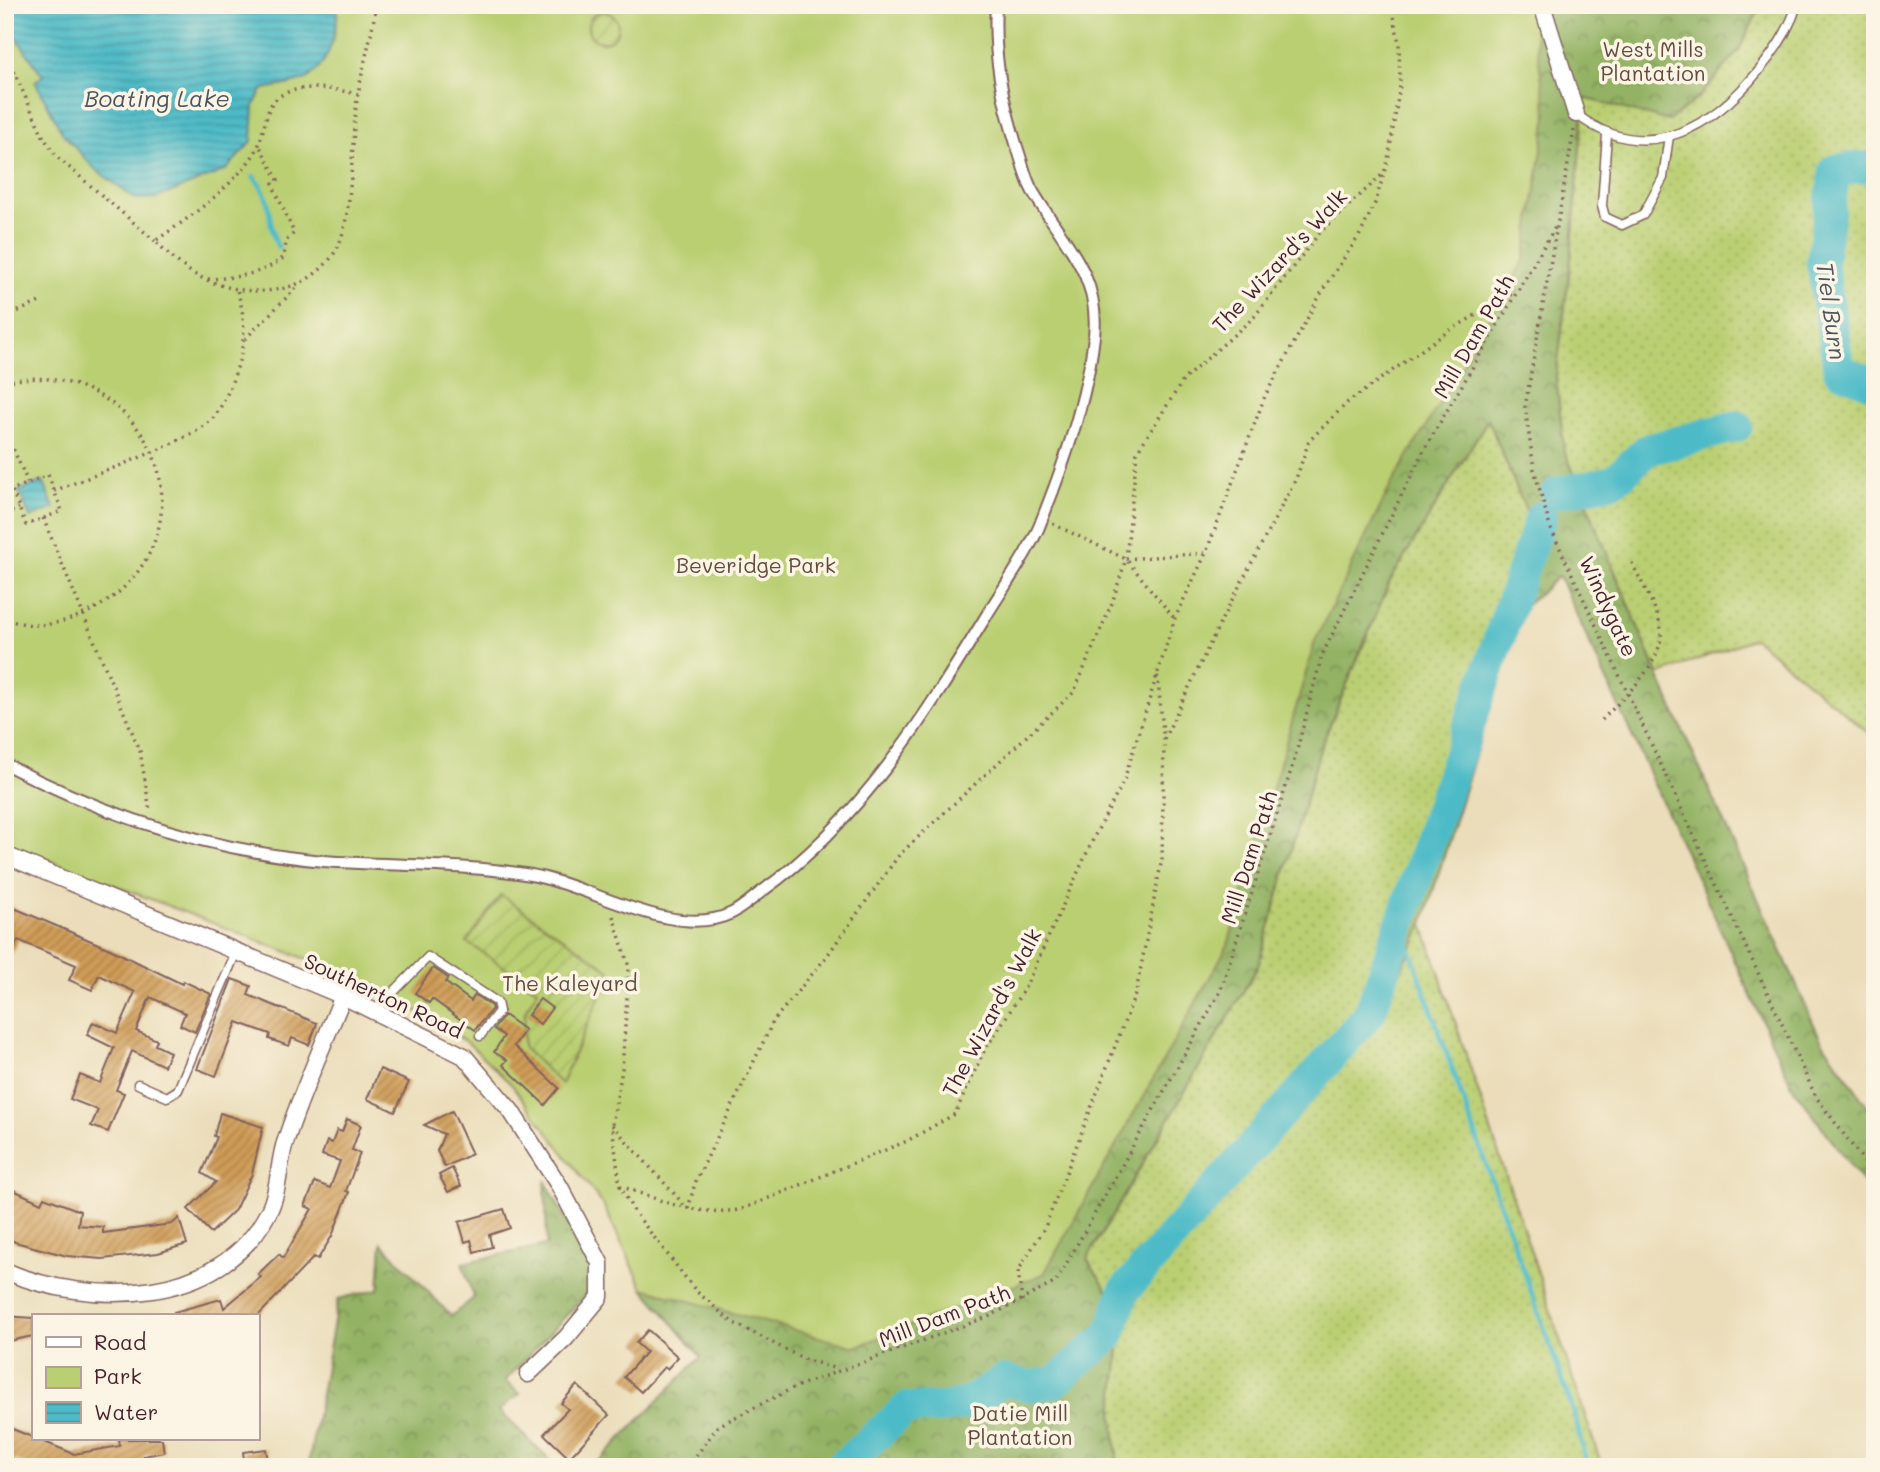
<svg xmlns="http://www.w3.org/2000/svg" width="1880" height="1472" viewBox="0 0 1880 1472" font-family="Mali,sans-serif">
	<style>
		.grass { fill: url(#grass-dots); stroke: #82774e; stroke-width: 2 }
		.forest { fill: url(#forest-crowns); stroke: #6e6848; stroke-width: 2; fill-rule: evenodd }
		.park { fill: #bacf72; stroke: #82774e; stroke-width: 2 }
		.garden { fill: url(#garden-furrows); stroke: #82774e; stroke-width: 2 }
		.water { fill: url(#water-rules); stroke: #4c6d79; stroke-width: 2 }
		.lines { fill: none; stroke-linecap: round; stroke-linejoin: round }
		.stream { stroke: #4dbbc7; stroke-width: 5 }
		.river { stroke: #4dbbc7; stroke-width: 32 }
		.building { fill: url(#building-hatch) }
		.service-casing { stroke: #82625d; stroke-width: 11 }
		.pedestrian-casing { stroke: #82625d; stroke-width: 14 }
		.minor-casing { stroke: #82625d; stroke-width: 19 }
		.path { stroke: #82625d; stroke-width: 3.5; stroke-dasharray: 2 5; stroke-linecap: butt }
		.service { stroke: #fff; stroke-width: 8 }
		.pedestrian { stroke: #fff; stroke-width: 10 }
		.minor { stroke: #fff; stroke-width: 16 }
		.labels { text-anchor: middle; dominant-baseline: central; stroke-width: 7; stroke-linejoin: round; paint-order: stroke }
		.park-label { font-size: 21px; fill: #664b3d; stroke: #fcf5e5 }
		.street-label { font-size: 21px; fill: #4a1f2b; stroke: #fcf5e5 }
		.water-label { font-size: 23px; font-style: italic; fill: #4b5662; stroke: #fcf5e5 }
	</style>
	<defs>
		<pattern id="grass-dots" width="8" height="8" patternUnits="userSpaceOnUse" patternTransform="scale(1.75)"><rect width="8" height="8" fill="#bacf72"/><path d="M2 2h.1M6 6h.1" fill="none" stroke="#a1b163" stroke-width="1.8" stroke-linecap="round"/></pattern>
		<pattern id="forest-crowns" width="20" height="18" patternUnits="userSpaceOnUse" patternTransform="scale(1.75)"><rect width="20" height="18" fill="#93b264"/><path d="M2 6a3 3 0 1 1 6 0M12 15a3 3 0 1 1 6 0" fill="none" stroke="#7a9053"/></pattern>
		<pattern id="garden-furrows" width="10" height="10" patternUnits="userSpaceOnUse" patternTransform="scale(1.75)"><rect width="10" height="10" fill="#bacf72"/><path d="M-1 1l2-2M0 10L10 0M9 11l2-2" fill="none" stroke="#a1b163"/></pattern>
		<pattern id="water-rules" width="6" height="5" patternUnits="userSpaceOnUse" patternTransform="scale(1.75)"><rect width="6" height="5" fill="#4dbbc7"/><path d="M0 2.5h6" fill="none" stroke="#4297a2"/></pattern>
		<pattern id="building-hatch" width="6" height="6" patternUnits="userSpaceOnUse" patternTransform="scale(1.75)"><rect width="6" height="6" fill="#cf9c57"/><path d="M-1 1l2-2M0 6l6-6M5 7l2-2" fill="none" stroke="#aa7f48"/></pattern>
	</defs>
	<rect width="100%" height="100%" fill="#fcf5e5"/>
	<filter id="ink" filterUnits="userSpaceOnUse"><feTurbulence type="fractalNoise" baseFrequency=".0143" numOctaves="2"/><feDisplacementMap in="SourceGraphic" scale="14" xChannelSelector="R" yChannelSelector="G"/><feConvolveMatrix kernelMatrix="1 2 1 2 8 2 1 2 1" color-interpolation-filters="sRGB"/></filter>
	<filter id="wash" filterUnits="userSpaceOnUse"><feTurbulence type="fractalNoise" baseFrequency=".00686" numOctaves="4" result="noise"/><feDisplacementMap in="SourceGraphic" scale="28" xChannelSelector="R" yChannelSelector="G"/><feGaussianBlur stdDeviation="1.57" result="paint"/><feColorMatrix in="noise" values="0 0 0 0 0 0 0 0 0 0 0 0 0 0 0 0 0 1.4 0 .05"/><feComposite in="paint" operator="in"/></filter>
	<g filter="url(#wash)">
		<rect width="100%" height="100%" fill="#ebddba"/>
		<g class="grass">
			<polygon points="1761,5 1875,5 1875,738 1754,638 1658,675 1564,450 1556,376 1571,259 1584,97 1738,52"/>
			<polygon points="1488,419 1527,513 1412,872 1360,1011 1111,1297 1087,1259 1258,966 1321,746 1390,581"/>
			<polygon points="1423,924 1602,1467 1118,1467 1113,1416 1119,1348 1141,1288 1373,1030"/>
		</g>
		<g class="forest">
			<path d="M 1377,5 L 1761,5 L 1738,52 L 1699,97 L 1669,121 L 1584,98 L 1571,259 L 1556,377 L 1564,450 L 1658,675 L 1820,1038 L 1875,1117 L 1875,1199 L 1792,1086 L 1559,576 L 1520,611 L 1423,924 L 1373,1030 L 1141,1288 L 1119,1348 L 1113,1416 L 1118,1467 L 593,1467 L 701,1357 L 643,1288 L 604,1206 ZM 1488,419 L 1527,513 L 1412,872 L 1360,1011 L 1111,1296 L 1087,1259 L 1258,966 L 1321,746 L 1390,581 Z"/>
			<polygon points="545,1180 588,1261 589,1291 505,1381 520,1394 499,1410 556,1467 308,1467 338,1299 379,1289 382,1243 451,1316 474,1298 462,1263 547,1245"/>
		</g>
		<polygon class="park" points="5,5 1531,5 1547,116 1525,259 1391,485 1315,641 1228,945 1044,1274 855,1347 643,1288 604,1206 511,1084 469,1044 376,986 5,843"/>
		<g class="garden">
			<circle cx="603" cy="27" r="15"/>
			<polygon points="501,895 611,971 561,1084 523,1047 525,1011 538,990 467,942"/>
		</g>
		<g class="water">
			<path d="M 5,5 L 338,5 C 337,30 330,66 306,79 C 293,85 277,86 263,89 L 254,105 L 252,141 L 226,170 L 157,198 L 135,199 L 95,169 L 63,134 L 35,81 L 43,76 L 15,36 L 5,37 Z"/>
			<polygon points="43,481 54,508 30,518 19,491"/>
		</g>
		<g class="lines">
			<g class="stream">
				<path d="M 254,177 C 277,204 264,219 278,247"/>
				<polyline points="1401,924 1574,1413 1587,1467"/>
			</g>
			<g class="river">
				<polyline points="1875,166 1835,170 1822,263 1839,370 1875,384"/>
				<polyline points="1557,493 1614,481 1647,450 1737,426"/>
				<path d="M 841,1467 L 907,1408 C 954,1409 965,1409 1003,1380 L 1030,1386 L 1055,1382 L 1110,1335 L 1124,1291 L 1370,1013 L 1541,517"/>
			</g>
		</g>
		<g id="blocks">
			<g class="building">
				<polygon points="5,904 110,949 182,984 183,981 211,994 195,1032 180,1025 185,1013 150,997 136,1031 157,1040 155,1045 170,1052 164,1066 132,1051 116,1090 124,1093 108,1132 91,1126 98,1110 70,1099 80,1075 100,1083 114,1048 87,1035 93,1022 117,1033 135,992 99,975 92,990 69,980 76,965 18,940 5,968"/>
				<polygon points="433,968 448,978 445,982 471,1001 475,995 491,1006 492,1009 475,1030 432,999 429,1003 415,993"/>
				<polygon points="232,979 251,986 248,995 317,1023 309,1045 292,1038 289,1046 269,1039 270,1034 237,1022 216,1076 197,1069"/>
				<polygon points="540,999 552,1008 540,1024 528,1015"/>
				<polygon points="504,1015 525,1030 514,1046 559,1088 545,1105 503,1065 507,1060 494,1052 504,1036 494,1029"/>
				<polygon points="380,1069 409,1082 395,1112 367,1099"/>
				<polygon points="452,1111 472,1154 445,1167 437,1151 444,1134 424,1125"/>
				<polygon points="220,1113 263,1127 252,1174 235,1210 211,1233 188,1209 216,1182 202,1173 217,1137 214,1136"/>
				<polygon points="347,1119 361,1125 352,1150 360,1153 346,1191 349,1192 332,1236 318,1259 314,1257 258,1316 174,1316 174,1312 221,1299 224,1308 261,1277 258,1274 279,1254 283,1258 312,1209 305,1206 315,1182 330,1188 340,1161 322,1155 327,1141 332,1143 337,1130 342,1132"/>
				<polygon points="452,1168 461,1186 448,1192 439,1175"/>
				<polygon points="5,1186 41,1203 44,1197 80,1211 78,1225 103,1227 103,1233 172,1224 179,1218 187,1244 158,1253 102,1259 67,1256 15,1242 5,1237"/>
				<polygon points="504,1209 510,1228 489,1235 492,1247 474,1252 471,1240 465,1242 459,1222"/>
				<polygon points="5,1316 33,1318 33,1336 5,1342"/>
				<polygon points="648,1330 678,1357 667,1369 664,1367 641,1392 624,1377 646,1352 636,1343"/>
				<polygon points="577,1385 609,1415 569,1458 544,1434 568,1409 561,1403"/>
				<polygon points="5,1426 74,1454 120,1446 119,1439 162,1439 164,1452 144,1456 146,1463 125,1467 30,1467 16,1460 12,1467 5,1467"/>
				<polygon points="266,1449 269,1467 245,1467 243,1452"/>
			</g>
		</g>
	</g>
	<g filter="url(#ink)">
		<use href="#blocks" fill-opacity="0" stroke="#82625d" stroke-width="2"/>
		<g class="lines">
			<g class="service-casing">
				<g id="service">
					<path d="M 1576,114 C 1639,163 1701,135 1749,82 C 1769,60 1788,34 1797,5"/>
					<polyline points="1607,134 1602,206 1605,217 1622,225 1643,215 1663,178 1669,136"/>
					<polyline points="374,1012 428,957 497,1002 499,1011 480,1036"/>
					<polyline points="138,1084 167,1097 178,1090 236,952"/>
				</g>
			</g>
			<g class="pedestrian-casing">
				<path id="pedestrian" d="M 5,764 C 105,816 210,851 324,861 C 390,866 467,864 531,875 C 590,885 674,941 732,913 C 742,908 752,899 761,892 C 860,822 926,715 988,613 C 1005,585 1026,557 1039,527 C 1063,467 1087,400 1094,336 C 1101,273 1060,239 1032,190 C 1025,177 1022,161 1017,147 C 1002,99 993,56 996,5"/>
			</g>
			<g class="minor-casing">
				<g id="minor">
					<polyline points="1542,5 1576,114"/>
					<polyline points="5,855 343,996 464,1056 511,1111 560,1187 600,1263 600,1297 566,1338 528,1374"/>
					<path d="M 5,1271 C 90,1307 220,1306 268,1213 C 279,1192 278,1168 284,1146 C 300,1095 323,1046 343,996"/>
				</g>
			</g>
			<g class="path">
				<polyline points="5,52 44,138 57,157 155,241"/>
				<path d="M 358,94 C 335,89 293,81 274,101 C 264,111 264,142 253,156 C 229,190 189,218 155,241 C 168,253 181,267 196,275 C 242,299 304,300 335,252 C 355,220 350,134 358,94 C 363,64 372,36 376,5"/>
				<polyline points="1574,130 1525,407 1534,469 1550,527 1816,1097 1875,1176"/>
				<path d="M 208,279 C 235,278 262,275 284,257 L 286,241 L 294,233 L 275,190 L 273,183 L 278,180 L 259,145"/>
				<polyline points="5,317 42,301"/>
				<polyline points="245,339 298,286"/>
				<path d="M 5,382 C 87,362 171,427 161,514 C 154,575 101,619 42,625 C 31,626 17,622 5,620"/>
				<polyline points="5,430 28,483"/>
				<polygon points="48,475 62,511 26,525 12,490"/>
				<path d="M 54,491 C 88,477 196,440 214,417 C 225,402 231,385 237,368 C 246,339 246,319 237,290"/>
				<polyline points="5,514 19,508"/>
				<polyline points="43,518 140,751 150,811"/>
				<polyline points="1053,524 1126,559 1174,618"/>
				<polyline points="1126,559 1206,553"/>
				<path d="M 1602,720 C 1623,697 1664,664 1661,629 C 1659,612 1640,580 1632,563"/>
				<polyline points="1164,739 1223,617 1296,479 1309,441 1348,402 1447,332 1515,292"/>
				<polyline points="613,916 629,967 622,1070 612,1125 620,1186 633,1210 696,1291 732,1322 804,1359 837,1369"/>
				<polyline points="612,1125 687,1208"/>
				<path d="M 620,1186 C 664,1201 692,1216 740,1210 L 907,1141 L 955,1114 L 983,1053 L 1026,986 L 1095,835 L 1123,783 L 1175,618 L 1206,553 L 1265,396 L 1324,288 L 1361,233 L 1375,203 L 1388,160 L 1400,85 L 1399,43 L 1392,5"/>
				<polyline points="688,1209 695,1183 774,1020 824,960 899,855 1074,692 1112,603 1126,559 1137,452 1184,379 1254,317 1321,231 1383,174"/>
				<polyline points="1022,1301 1018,1271 1045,1227 1136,992 1162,859 1164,741 1157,672"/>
				<polyline points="688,1467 718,1426 795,1387 990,1316 1056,1282 1220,992 1294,761 1322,655 1425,448 1557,224"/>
			</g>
			<use href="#service" class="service"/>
			<use href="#pedestrian" class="pedestrian"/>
			<use href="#minor" class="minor"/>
		</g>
	</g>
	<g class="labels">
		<g class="park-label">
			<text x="1653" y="48">West Mills<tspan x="1653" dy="24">Plantation</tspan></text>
			<text x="756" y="564">Beveridge Park</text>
			<text x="570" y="982">The Kaleyard</text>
			<text x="1020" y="1412">Datie Mill<tspan x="1020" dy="24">Plantation</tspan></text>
		</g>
		<g class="street-label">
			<text transform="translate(1279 260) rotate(-47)">The Wizard's Walk</text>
			<text transform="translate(1473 336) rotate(-60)">Mill Dam Path</text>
			<text transform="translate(1609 606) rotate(65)">Windygate</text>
			<text transform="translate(1248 857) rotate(-72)">Mill Dam Path</text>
			<text transform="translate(384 995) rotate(25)">Southerton Road</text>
			<text transform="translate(991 1012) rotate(-62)">The Wizard's Walk</text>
			<text transform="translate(944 1315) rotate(-21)">Mill Dam Path</text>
		</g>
		<g class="water-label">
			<text x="157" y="98">Boating Lake</text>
			<text transform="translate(1832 311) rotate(82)">Tiel Burn</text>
		</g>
	</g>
	<rect width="1880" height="1472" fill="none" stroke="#fcf5e5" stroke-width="28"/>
	<rect x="32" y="1314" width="228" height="126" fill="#fcf5e5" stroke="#b59f9b" stroke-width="2"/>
	<rect x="46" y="1337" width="35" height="10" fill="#ffffff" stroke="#b59f9b" stroke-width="2"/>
	<text x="94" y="1350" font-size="21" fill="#4a1f2b">Road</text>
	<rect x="46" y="1367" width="35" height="21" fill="#bacf72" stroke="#b59f9b" stroke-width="2"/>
	<text x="94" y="1384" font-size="21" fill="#4a1f2b">Park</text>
	<rect x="46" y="1402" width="35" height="21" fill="url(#water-rules)" stroke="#b59f9b" stroke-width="2"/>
	<text x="94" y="1420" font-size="21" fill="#4a1f2b">Water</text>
</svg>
